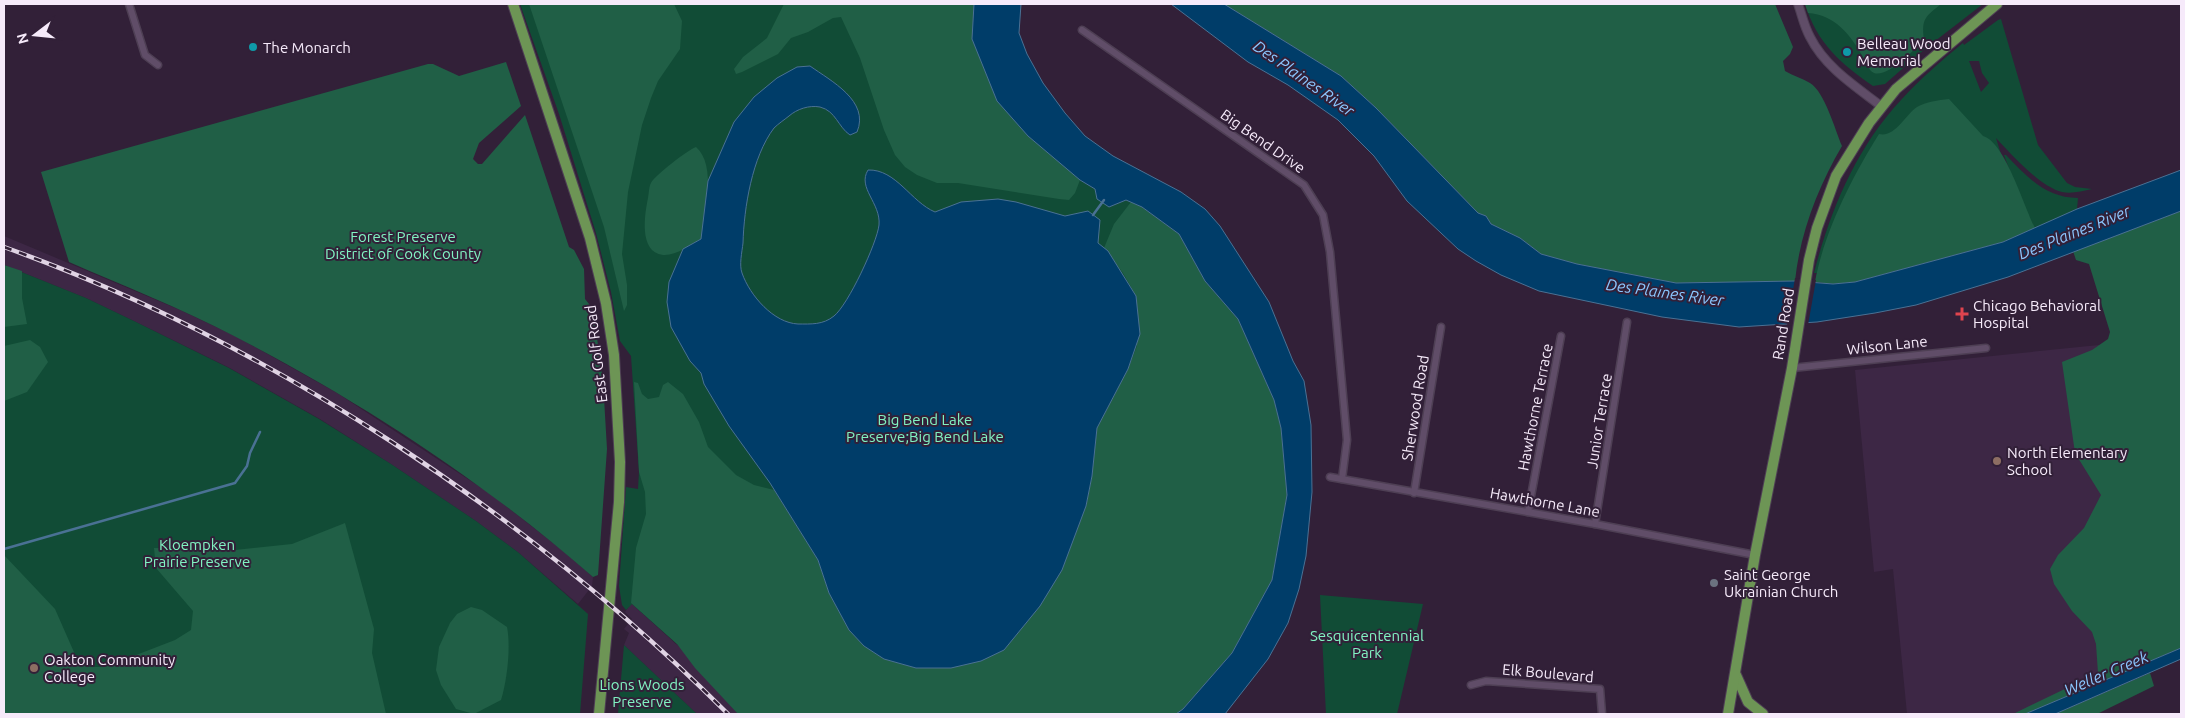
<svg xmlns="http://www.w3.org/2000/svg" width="2185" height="718" viewBox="0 0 2185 718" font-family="Ubuntu,sans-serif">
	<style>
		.built { fill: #3d2745 }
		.green { fill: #114c36; fill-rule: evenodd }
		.forest { fill: #205f46 }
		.water { fill: #003d69; stroke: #4a7194 }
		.pier { fill: #322038 }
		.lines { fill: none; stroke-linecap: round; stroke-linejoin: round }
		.stream { stroke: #4a7194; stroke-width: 2.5 }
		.minor-casing { stroke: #4e3f54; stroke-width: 9 }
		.tertiary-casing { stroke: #4e3f54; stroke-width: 10 }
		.primary-casing { stroke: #4e3f54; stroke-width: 12 }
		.minor { stroke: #604d68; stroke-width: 6 }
		.tertiary { stroke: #604d68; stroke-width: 8 }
		.primary { stroke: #6d9555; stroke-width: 10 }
		.rail-casing { stroke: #e0d3e4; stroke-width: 4.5 }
		.rail { stroke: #322038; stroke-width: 2.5; stroke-dasharray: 8; stroke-linecap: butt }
		.culture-dot { fill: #0f9aa8; stroke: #322038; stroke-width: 2 }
		.health-dot { fill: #e0444e; stroke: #322038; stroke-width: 2 }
		.education-dot { fill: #8d6e63; stroke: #322038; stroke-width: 2 }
		.worship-dot { fill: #6b7280; stroke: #322038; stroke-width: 2 }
		.labels { text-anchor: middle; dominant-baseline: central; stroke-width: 4; stroke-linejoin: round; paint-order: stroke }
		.poi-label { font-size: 15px; fill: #f6eafa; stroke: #322038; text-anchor: start }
		.street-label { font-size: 15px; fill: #f6eafa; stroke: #322038 }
		.park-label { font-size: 15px; fill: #81f3c2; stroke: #322038 }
		.water-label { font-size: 16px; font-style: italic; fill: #8bc7ff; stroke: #322038 }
	</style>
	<rect width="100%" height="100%" fill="#322038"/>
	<g class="built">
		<polygon points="4,236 180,310 235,336 337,393 489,493 562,550 593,577 592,586 578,604 519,553 476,521 391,464 320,419 228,367 136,322 86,298 4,265"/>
		<polygon points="2099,345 2147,663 2025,714 1907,714 1893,569 1874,572 1855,370"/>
		<polygon points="631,603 676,644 774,714 697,714 624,645 629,633 624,629 632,619 625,612"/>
	</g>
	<g class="green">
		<polygon points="520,4 974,4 972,39 1080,180 1095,189 1109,207 1126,200 1142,207 1176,714 677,644 632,604 626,610 622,605 619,586 626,487 638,489 639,472 631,356 620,341 611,292 596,233 559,114"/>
		<path d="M 1805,4 L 1983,4 L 1926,48 L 1885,84 L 1873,86 C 1840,63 1817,43 1805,4 Z"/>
		<path d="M 2001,19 L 2038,145 L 2067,183 L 2075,187 L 2092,189 C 2082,191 2072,194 2062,192 C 2040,187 2011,154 1996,138 L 2005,167 L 2011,174 L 2004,155 L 2006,155 C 2027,177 2046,198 2078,198 L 2077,209 L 2028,232 L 1815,282 L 1817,273 L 1814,273 C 1830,211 1856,148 1901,100 C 1920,79 1941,61 1963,43 L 1964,45 L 1998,20 ZM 1969,61 L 1979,61 L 1982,73 L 1989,83 L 1981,92 Z"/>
		<polygon points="4,265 86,298 136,322 229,368 319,419 391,464 476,521 519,553 588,614 580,714 79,714 4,657"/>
		<polygon points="1320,595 1423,604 1397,714 1326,714"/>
		<polygon points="624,645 697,714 618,714"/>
	</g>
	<g class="forest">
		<polygon points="529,4 674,4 682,21 680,49 658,81 651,98 642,125 628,192 622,254 627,285 627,305 624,311 604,227"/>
		<polygon points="784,4 974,4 972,39 1059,160 1080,180 1075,193 1069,200 1059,199 958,183 937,183 917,175 905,167 895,155 884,130 860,58 841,17 833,18 808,32 791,38 778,54 742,72 736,74 734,69 743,57 767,38"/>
		<path d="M 1224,4 L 1775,4 L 1793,47 L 1790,54 L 1783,61 L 1785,71 C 1793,76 1802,78 1810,83 C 1825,92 1835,130 1842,146 C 1818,187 1800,233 1795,281 L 1676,283 L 1577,264 L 1541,254 L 1520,238 L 1491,224 L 1486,216 L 1478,213 L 1376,108 L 1341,76 Z"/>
		<path d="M 1805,4 L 1941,4 C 1926,16 1921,19 1924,39 C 1916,49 1887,78 1874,73 C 1868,70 1866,62 1863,57 C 1850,34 1835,15 1808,13 Z"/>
		<path d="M 506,62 L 521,106 L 479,143 L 473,159 L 478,164 L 482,164 L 525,115 L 569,247 L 574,250 L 584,269 L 585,299 L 593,309 L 603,381 L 607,449 L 598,575 L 593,577 C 487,484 359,400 234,336 C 180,308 124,286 69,262 L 41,172 L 428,64 L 433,64 L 459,76 Z"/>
		<path d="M 1949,99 L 1983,136 C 2005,142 2024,207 2035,228 L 2003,242 L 1855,282 L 1833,284 L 1815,282 C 1824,232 1852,177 1879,134 C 1895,138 1905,115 1917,107 C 1926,102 1938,100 1949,99 Z"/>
		<path d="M 696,147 C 717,165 705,215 701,239 C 690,245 676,256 663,255 C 638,252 645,213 648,198 C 649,193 649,186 651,183 C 655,175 688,150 696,147 Z"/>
		<polygon points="1131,202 1142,207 1179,234 1205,281 1238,319 1274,400 1281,428 1287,495 1272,580 1232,653 1183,709 1176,714 738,714 695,668 677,644 631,603 636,548 646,514 645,492 639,472 634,382 638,383 642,394 648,399 659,397 663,385 668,382 683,394 699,422 708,447 736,475 754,485 774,490 818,560 829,593 849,630 864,646 884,659 916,668 951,668 1086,506 1092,476 1097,428 1128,369 1137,346 1136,296 1123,273 1104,248 1114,224"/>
		<polygon points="2181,211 2181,648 2025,714 2013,714 2098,673 2096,644 2092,632 2072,611 2054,584 2050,569 2058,555 2084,528 2101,495 2075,453 2062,362 2092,350 2108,339 2110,332 2089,264 2076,260 2073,251"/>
		<polygon points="4,265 22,271 22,298 27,324 4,327"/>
		<polygon points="30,340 40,347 48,362 27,392 4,401 4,346"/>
		<polygon points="345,523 374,629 372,653 386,714 4,714 4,555 55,609 77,659 89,667 105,667 175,640 191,630 193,611 156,568 154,548 235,550 292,544"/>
		<path d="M 471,607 L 482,610 L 507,627 C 511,648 507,680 501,700 L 474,714 L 456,709 L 441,685 L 436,670 L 439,647 L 450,623 L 457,614 Z"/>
		<polygon points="2150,673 2154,686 2097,714 2055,714"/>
	</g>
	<g class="water">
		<polygon points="974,4 1021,4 1019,33 1027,54 1043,83 1065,113 1085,136 1113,156 1181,192 1205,209 1220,226 1269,302 1293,361 1304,381 1311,425 1312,492 1306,556 1299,589 1288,623 1268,659 1225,714 1176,714 1183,709 1232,653 1272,580 1287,495 1281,428 1274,400 1238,319 1205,281 1179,234 1142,207 1126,200 1109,207 1097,199 1095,189 1080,180 1028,136 997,101 972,39"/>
		<polygon points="1171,4 1224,4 1341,76 1376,108 1478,213 1486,216 1491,224 1520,238 1541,254 1577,264 1676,283 1795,281 1833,284 1855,282 2003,242 2077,209 2181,170 2181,211 2008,277 1916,305 1875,313 1817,322 1739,327 1662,317 1539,291 1501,275 1476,261 1458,249 1407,201 1374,156 1338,120 1288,85 1248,62"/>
		<path d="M 810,66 C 831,81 870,101 857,132 L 850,135 C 838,127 836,111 820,107 C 809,105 797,109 789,116 C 784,120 778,124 774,128 C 752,157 744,208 743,243 C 742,252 739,265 742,273 C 750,296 774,323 798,324 C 811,324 823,325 834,316 C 848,305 877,243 879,225 C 881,203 857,188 868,170 C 896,169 911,202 935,212 L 961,202 L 998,199 L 1016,202 L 1065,216 L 1088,211 L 1100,220 L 1098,243 L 1108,251 L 1136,296 L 1140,334 L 1128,369 L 1097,428 L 1092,476 L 1086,506 L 1062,570 L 1040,606 L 1004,650 L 981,661 L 951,668 L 916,668 L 884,659 L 864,646 L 849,630 L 829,593 L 818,560 L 770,483 L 729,426 L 704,384 L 701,373 L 690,361 L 671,327 L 667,302 L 669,282 L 683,249 L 701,239 L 708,181 L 734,122 L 754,97 L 777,78 L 797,67 Z"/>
		<polygon points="2181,648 2181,659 2055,714 2025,714"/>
	</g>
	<polygon class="pier" points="1795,278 1816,280 1808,325 1787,326"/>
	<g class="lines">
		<g class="stream">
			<polyline points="1093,215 1104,200"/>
			<polyline points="4,549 235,483 247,466 250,453 260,432"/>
		</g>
		<g class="minor-casing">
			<g id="minor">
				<polyline points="129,4 145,55 158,65"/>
				<polyline points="1082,30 1304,185 1323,215 1330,252 1347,440 1342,479"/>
				<polyline points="1792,368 1986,348"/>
				<polyline points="1330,477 1595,524 1755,555"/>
				<polyline points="1414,493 1441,327"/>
				<polyline points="1528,512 1561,336"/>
				<polyline points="1595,524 1627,322"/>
				<polyline points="1471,685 1486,681 1600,689 1602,714"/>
			</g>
		</g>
		<g class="tertiary-casing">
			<path id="tertiary" d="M 1798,4 C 1802,15 1804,26 1810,37 C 1825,67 1855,86 1881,106"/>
		</g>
		<g class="primary-casing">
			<g id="primary">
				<polyline points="513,4 590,238 606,303 614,355 620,462 619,502 599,714"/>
				<polyline points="1736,675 1748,702 1763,714"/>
				<polyline points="1728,714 1755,555 1792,368 1809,260 1817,228 1836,176 1869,123 1896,89 1997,4"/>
			</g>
		</g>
		<use href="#minor" class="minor"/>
		<use href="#tertiary" class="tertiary"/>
		<use href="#primary" class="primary"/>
		<g class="rail-casing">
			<path id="rail" d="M 4,247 C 270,342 529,515 728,714"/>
		</g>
		<use href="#rail" class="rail"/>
	</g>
	<g class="culture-dot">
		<circle cx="253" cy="47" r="5"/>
		<circle cx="1847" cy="52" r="5"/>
	</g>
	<path class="health-dot" d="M1959.5 306.5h5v5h5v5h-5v5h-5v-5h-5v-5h5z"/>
	<g class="education-dot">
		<circle cx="1997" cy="461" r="5"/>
		<circle cx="34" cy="668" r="5"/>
	</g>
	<circle class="worship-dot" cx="1714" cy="583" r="5"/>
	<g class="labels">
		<g class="poi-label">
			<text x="1857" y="43">Belleau Wood<tspan x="1857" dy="17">Memorial</tspan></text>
			<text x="263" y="47">The Monarch</text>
			<text x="1973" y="305">Chicago Behavioral<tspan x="1973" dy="17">Hospital</tspan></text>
			<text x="2007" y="452">North Elementary<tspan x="2007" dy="17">School</tspan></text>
			<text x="1724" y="574">Saint George<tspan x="1724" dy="17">Ukrainian Church</tspan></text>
			<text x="44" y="659">Oakton Community<tspan x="44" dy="17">College</tspan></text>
		</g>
		<g class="street-label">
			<text transform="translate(1263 141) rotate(35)">Big Bend Drive</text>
			<text transform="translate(1783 324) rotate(-81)">Rand Road</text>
			<text transform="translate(1887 345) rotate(-6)">Wilson Lane</text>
			<text transform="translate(596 354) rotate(-97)">East Golf Road</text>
			<text transform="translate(1535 407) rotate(-79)">Hawthorne Terrace</text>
			<text transform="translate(1415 408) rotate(-81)">Sherwood Road</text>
			<text transform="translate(1599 421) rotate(-81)">Junior Terrace</text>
			<text transform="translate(1545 502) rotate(10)">Hawthorne Lane</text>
			<text transform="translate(1548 673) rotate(5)">Elk Boulevard</text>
		</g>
		<g class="park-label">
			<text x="403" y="236">Forest Preserve<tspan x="403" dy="17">District of Cook County</tspan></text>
			<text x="925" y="419">Big Bend Lake<tspan x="925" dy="17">Preserve;Big Bend Lake</tspan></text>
			<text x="197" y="544">Kloempken<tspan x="197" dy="17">Prairie Preserve</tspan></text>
			<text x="1367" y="635">Sesquicentennial<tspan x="1367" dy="17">Park</tspan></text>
			<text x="642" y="684">Lions Woods<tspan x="642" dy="17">Preserve</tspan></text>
		</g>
		<g class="water-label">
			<text transform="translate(1304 78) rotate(35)">Des Plaines River</text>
			<text transform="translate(2074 232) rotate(-22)">Des Plaines River</text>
			<text transform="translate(1665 292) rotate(8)">Des Plaines River</text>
			<text transform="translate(2106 673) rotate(-23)">Weller Creek</text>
		</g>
	</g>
	<rect width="2185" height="718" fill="none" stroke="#f6eafa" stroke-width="10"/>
	<g transform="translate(35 35) rotate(254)" stroke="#322038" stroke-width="4" paint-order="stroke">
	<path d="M0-4L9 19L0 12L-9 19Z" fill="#f6eafa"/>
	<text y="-8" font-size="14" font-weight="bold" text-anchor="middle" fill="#f6eafa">N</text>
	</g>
</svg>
